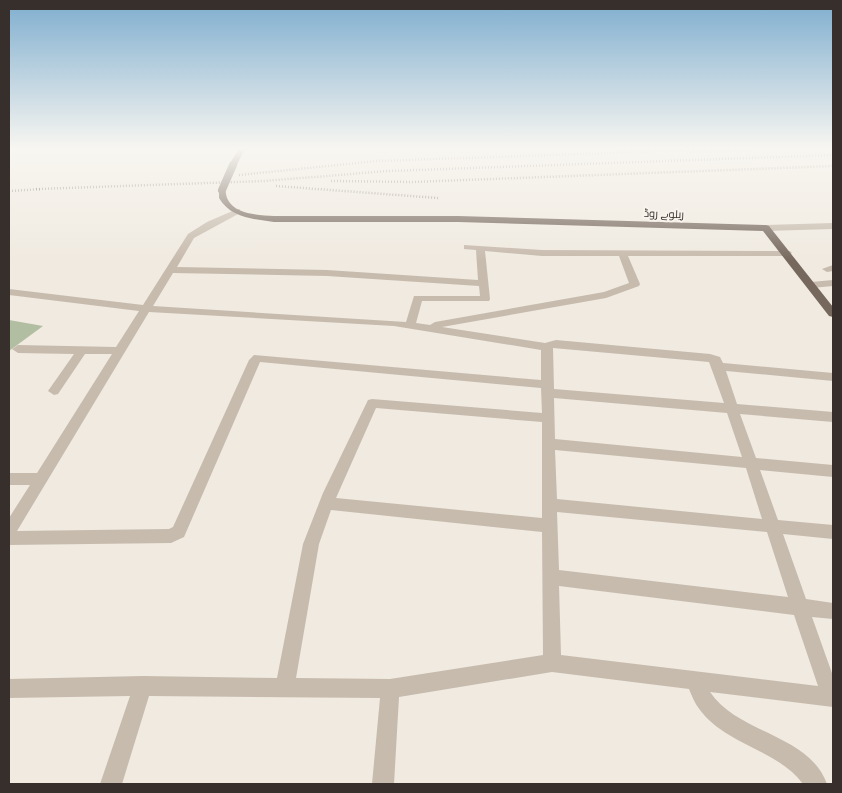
<svg xmlns="http://www.w3.org/2000/svg" width="842" height="793" viewBox="0 0 842 793" font-family="'Roboto Condensed',Cairo,sans-serif">
	<style>
		.green { fill: #b2bea1 }
		.lines { fill: none; stroke-linecap: round; stroke-linejoin: round }
		.minor { fill: #c7bbad; fill-rule: evenodd }
		.major { fill: #76685d; fill-rule: evenodd }
		.rail { stroke: #362f2b; stroke-width: 2.5; stroke-dasharray: 0.5 2.5; stroke-linecap: butt }
		.major-bridge { stroke: #76685d; stroke-width: 8 }
		.labels { text-anchor: middle; dominant-baseline: central; stroke-width: 4; stroke-linejoin: round; paint-order: stroke }
		.far-street-label { font-size: 11px; fill: #362f2b; stroke: #f8f3ec }
	</style>
	<rect width="100%" height="100%" fill="#f0eae0"/>
	<polygon class="green" points="9,320 43,326 9,351"/>
	<g class="lines">
		<g class="minor">
			<path d="M 237,209 L 240,209 L 240,213 L 194,238 L 177,267 L 327,270 L 478,280 L 476,250 L 464,249 L 464,245 L 542,250 L 790,251 L 792,253 L 787,256 L 628,256 L 640,284 L 639,286 L 606,298 L 442,327 L 545,343 L 556,340 L 710,354 L 720,357 L 723,363 L 833,373 L 833,381 L 726,371 L 737,404 L 833,412 L 833,422 L 740,414 L 756,458 L 833,465 L 833,477 L 760,470 L 778,520 L 833,525 L 833,539 L 783,534 L 806,599 L 833,603 L 833,619 L 812,617 L 833,676 L 833,707 L 710,692 C 738,734 809,734 827,784 L 803,784 C 777,749 726,745 700,710 C 695,704 692,696 689,689 L 552,672 L 399,697 L 394,784 L 372,784 L 380,698 L 149,696 L 122,784 L 100,784 L 130,696 L 9,698 L 9,679 L 143,676 L 277,678 L 303,544 L 323,493 L 368,400 L 372,399 L 542,413 L 541,388 L 260,362 L 184,537 L 171,543 L 9,545 L 9,518 L 30,485 L 9,485 L 9,473 L 37,473 L 112,354 L 85,354 L 58,394 L 54,395 L 48,391 L 74,354 L 18,353 L 12,349 L 18,345 L 116,347 L 139,311 L 9,295 L 9,289 L 143,305 L 188,234 L 207,222 ZM 485,251 L 542,256 L 619,256 L 629,283 L 604,292 L 435,322 L 430,325 L 416,323 L 422,301 L 489,301 L 490,299 ZM 173,273 L 327,276 L 479,286 L 480,296 L 414,296 L 406,322 L 153,306 ZM 149,312 L 394,326 L 541,350 L 541,380 L 254,355 L 249,360 L 173,527 L 169,529 L 17,531 ZM 553,348 L 709,362 L 724,403 L 554,389 ZM 554,398 L 727,413 L 742,457 L 555,439 ZM 376,408 L 542,422 L 542,518 L 336,498 ZM 555,450 L 746,468 L 762,519 L 557,499 ZM 331,510 L 542,532 L 543,655 L 390,679 L 296,678 L 319,544 ZM 557,512 L 767,532 L 788,597 L 559,570 ZM 559,586 L 794,615 L 818,686 L 561,655 Z"/>
			<polygon points="833,223 833,229 766,231 762,228 766,225"/>
			<polygon points="833,265 833,271 827,272 822,269"/>
			<polygon points="833,280 833,286 811,288 806,285 811,282"/>
		</g>
		<g class="major">
			<polygon points="238,150 244,150 236,167 230,167 229,165"/>
			<path d="M 219,188 L 225,188 C 226,192 226,197 228,200 C 236,215 260,215 274,216 L 458,216 L 766,225 L 769,226 L 833,307 L 833,317 L 829,316 L 763,231 L 458,222 L 274,222 C 253,219 231,218 219,198 Z"/>
		</g>
		<g class="rail">
			<polyline points="687,152 753,150"/>
			<polyline points="239,175 377,161 693,150"/>
			<polyline points="331,181 412,182 833,166"/>
			<polyline points="276,186 438,198"/>
			<polyline points="36,189 264,181 388,171 833,155"/>
			<polyline points="9,191 42,189"/>
		</g>
		<polyline class="major-bridge" points="222,190 233,165"/>
	</g>
	<linearGradient id="sky" x2="0" y2="1"><stop stop-color="#7faecf"/><stop offset="0.57" stop-color="#f8f6f1"/><stop offset="1" stop-color="#f8f6f1" stop-opacity="0"/></linearGradient>
	<rect width="842" height="261" fill="url(#sky)"/>
	<g class="labels">
		<g class="far-street-label">
			<text transform="translate(664 214) rotate(2)">ریلوے روڈ</text>
		</g>
	</g>
	<rect width="842" height="793" fill="none" stroke="#362f2b" stroke-width="20"/>
</svg>
